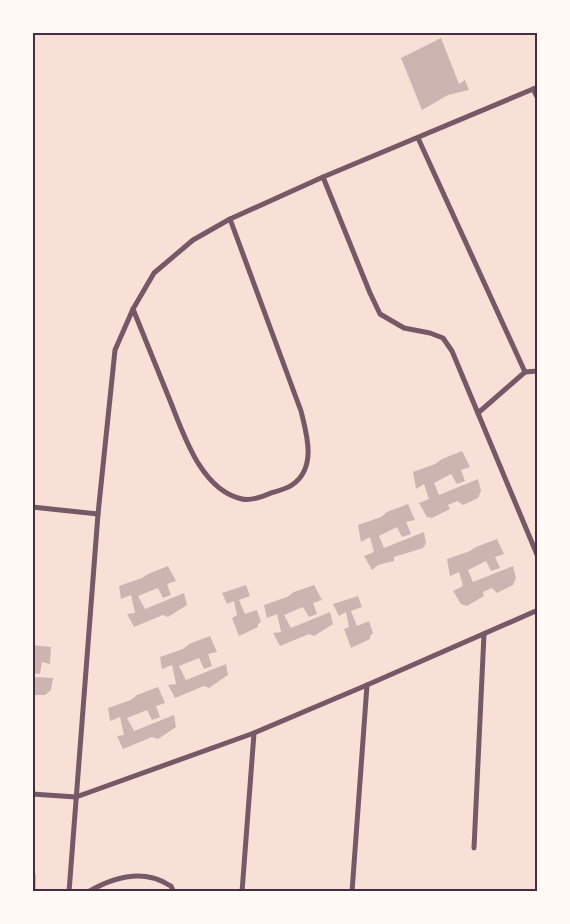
<svg xmlns="http://www.w3.org/2000/svg" width="570" height="924" viewBox="0 0 570 924" font-family="Inter,sans-serif">
	<style>
		.building { fill: #ccb4b1 }
		.lines { fill: none; stroke-linecap: round; stroke-linejoin: round }
		.minor { stroke: #755966; stroke-width: 5 }
		.neatline { fill: none; stroke: #4a2c40; stroke-width: 2 }
	</style>
	<rect width="100%" height="100%" fill="#f7e1d7"/>
	<g class="building">
		<polygon points="441,38 459,84 465,80 469,90 448,95 422,110 401,58"/>
		<polygon points="462,451 470,467 461,470 465,481 457,484 451,474 434,483 439,495 478,479 481,491 478,498 463,505 457,501 448,505 450,509 432,518 427,517 419,503 429,499 424,484 416,489 413,472 435,464 442,459"/>
		<polygon points="408,504 415,520 406,522 411,534 402,537 397,527 379,536 384,548 424,532 426,543 423,548 394,557 394,561 378,565 372,570 364,556 374,552 370,537 361,542 358,525 381,517 387,512"/>
		<polygon points="497,539 504,554 495,557 500,568 491,571 486,561 468,570 473,582 513,566 516,578 513,585 497,593 492,588 483,592 484,596 467,606 461,604 453,591 463,586 459,572 450,576 447,559 470,551 476,547"/>
		<polygon points="168,566 176,581 167,584 171,595 163,598 158,588 138,596 145,609 184,593 187,605 168,617 163,615 134,627 127,614 135,613 131,595 121,599 119,586 142,578 148,574"/>
		<polygon points="246,585 250,596 239,600 245,614 257,610 261,622 258,624 258,627 239,636 232,618 237,615 234,601 227,604 222,593"/>
		<polygon points="314,585 322,600 313,603 317,614 309,617 303,607 284,615 291,628 330,612 333,624 314,636 309,634 280,646 273,633 281,632 277,614 267,618 264,605 287,597 294,592"/>
		<polygon points="358,596 362,607 351,611 357,626 369,621 373,633 370,636 370,639 351,648 344,629 349,627 346,612 339,616 333,604"/>
		<polygon points="210,636 217,652 208,654 212,666 204,669 199,658 179,666 186,680 226,664 228,675 209,688 204,686 175,698 168,685 176,684 172,665 162,669 160,657 183,649 189,644"/>
		<polygon points="32,645 51,647 50,664 42,662 40,674 32,673"/>
		<polygon points="32,677 53,678 51,690 45,695 32,695"/>
		<polygon points="158,687 165,703 156,706 160,717 152,720 147,710 127,718 134,731 174,715 176,727 158,739 152,737 123,749 117,736 124,735 120,717 110,721 108,708 131,700 137,695"/>
		<rect x="32" y="874" width="4" height="17"/>
	</g>
	<g class="lines">
		<g class="minor">
			<polyline points="533,89 538,99"/>
			<polyline points="418,138 525,372 538,371"/>
			<polyline points="323,177 370,293 380,314 404,328 430,333 443,338 452,351 538,557"/>
			<path d="M 133,309 C 145,339 157,368 169,398 C 183,432 200,490 242,499 C 251,501 262,497 271,493 C 278,491 286,489 292,485 C 317,468 307,435 301,411 L 230,219"/>
			<polyline points="478,413 525,372"/>
			<polyline points="32,507 98,514"/>
			<polyline points="32,794 76,797 254,733 367,685 538,610"/>
			<polyline points="474,848 484,634"/>
			<polyline points="69,892 98,514 115,350 133,309 154,273 193,240 230,219 323,177 538,87"/>
			<path d="M 88,892 C 107,881 130,872 153,878 C 159,879 165,883 171,886 L 174,892"/>
			<polyline points="242,892 254,733"/>
			<polyline points="352,892 367,685"/>
		</g>
	</g>
	<rect width="570" height="924" fill="none" stroke="#fffaf5" stroke-width="68"/>
	<rect x="34" y="34" width="502" height="856" class="neatline"/>
</svg>
